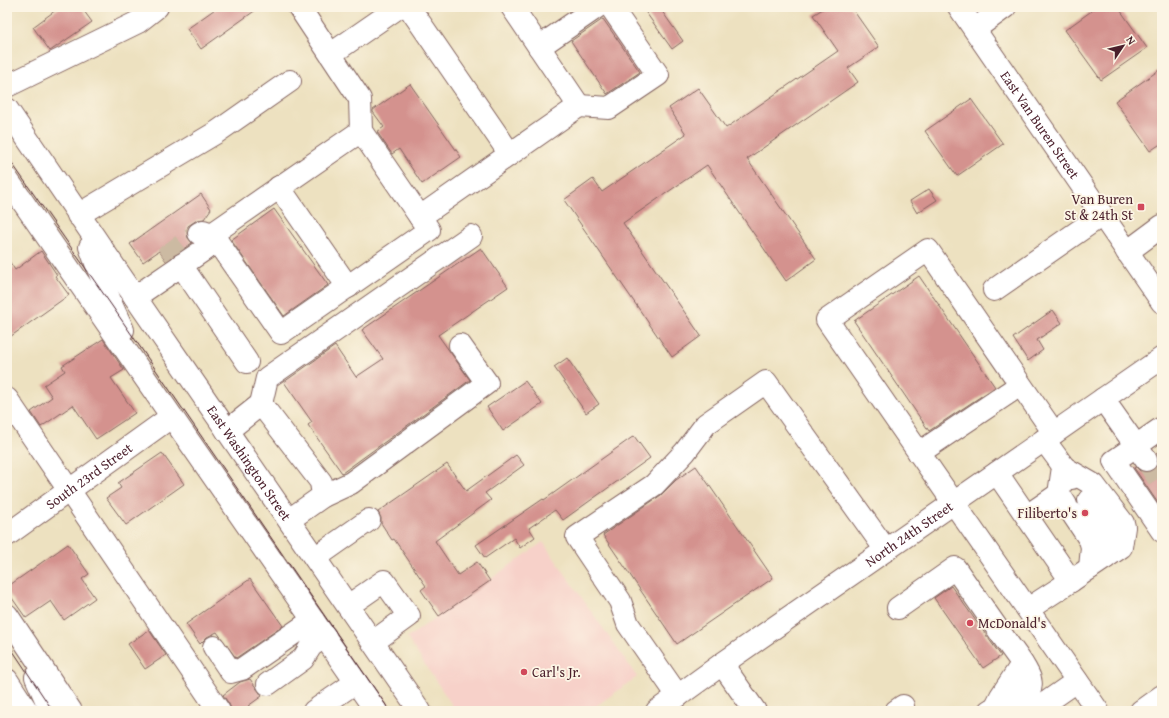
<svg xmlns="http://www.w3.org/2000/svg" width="1169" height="718" viewBox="0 0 1169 718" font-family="'Gentium Book Plus',serif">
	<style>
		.built { fill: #f7d1c9 }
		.building { fill: #d4928e }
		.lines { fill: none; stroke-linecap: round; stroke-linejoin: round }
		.minor-tunnel { stroke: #ccbaa2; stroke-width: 22; stroke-dasharray: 22 11; stroke-linecap: butt }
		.minor-casing { stroke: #83635f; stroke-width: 24 }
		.major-casing { stroke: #83635f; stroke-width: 24 }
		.minor { stroke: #fff; stroke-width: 22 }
		.major { stroke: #fff; stroke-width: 22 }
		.tram { stroke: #4a1f2b; stroke-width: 1 }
		.poi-dot { fill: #d1495b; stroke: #fcf5e5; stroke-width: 1.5 }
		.labels { text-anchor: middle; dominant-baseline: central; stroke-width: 3.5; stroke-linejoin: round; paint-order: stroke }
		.street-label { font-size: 14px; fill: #4a1f2b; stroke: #fcf5e5 }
		.poi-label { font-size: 14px; fill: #4a1f2b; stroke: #fcf5e5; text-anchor: end }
	</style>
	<rect width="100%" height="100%" fill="#fcf5e5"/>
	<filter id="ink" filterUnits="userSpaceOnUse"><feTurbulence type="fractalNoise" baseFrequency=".025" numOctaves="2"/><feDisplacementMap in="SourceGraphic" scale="8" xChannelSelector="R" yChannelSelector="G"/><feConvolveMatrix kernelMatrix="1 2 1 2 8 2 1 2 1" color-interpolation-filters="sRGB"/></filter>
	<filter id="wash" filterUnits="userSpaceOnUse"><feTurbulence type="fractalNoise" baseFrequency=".012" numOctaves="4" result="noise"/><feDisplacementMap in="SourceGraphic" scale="16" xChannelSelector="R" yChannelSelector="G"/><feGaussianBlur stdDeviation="0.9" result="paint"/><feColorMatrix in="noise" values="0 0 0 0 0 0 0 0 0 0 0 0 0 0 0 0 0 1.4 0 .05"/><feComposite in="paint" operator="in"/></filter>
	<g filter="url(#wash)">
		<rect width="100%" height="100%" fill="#ede1c0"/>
		<polygon class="built" points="543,542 637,677 589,711 456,711 407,638"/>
		<g id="blocks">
			<g class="building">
				<polygon points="60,7 81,7 92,22 50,51 33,27"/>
				<polygon points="218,7 260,7 201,49 187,29"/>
				<polygon points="642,7 659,7 683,41 672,49"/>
				<polygon points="826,7 851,7 879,47 848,68 858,82 747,159 816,259 786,281 707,165 623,223 701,336 672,357 564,200 593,179 602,192 686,134 669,108 698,88 726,128 838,51 813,15"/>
				<polygon points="1097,7 1118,7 1147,48 1101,80 1065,30"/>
				<polygon points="603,19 640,72 607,94 571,41"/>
				<polygon points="1162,68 1162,143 1150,151 1115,101"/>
				<polygon points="410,84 461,157 422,184 399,149 392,154 377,132 384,127 373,112 373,110"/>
				<polygon points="971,99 1003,144 957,176 925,131"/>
				<polygon points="929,189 937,200 917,213 910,201"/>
				<polygon points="201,194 211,209 204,219 197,220 188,226 187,233 188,238 192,243 166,261 159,251 143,262 130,244"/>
				<polygon points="274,209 328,285 284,316 231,240"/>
				<polygon points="481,248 508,287 438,335 470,380 342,473 308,425 312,422 284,382 335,346 356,377 383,359 362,330"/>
				<polygon points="41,251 57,275 55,276 69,295 7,339 7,258 15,270"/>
				<polygon points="919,276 995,387 929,431 854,321"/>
				<polygon points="1053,310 1062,323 1037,340 1043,350 1028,361 1013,338"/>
				<polygon points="103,339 124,370 111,378 135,413 96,439 73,405 41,427 31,412 52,397 44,385 65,371 62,366"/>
				<polygon points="567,358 599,404 586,413 554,367"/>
				<polygon points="525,381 542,404 503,431 487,407"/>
				<polygon points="634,436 650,458 563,520 555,510 529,528 535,537 520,548 514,538 485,558 476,545 543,499 544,500"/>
				<polygon points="1162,449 1162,509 1134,468 1136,467 1140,471 1147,472 1153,470 1157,465 1158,459 1156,453"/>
				<polygon points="162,453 184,484 126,525 106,498 121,488 118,483"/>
				<polygon points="516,455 524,465 485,493 491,500 435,541 458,575 477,562 490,581 439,616 421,590 426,586 394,539 392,540 381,523 381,518 378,512 447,464 466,491"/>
				<polygon points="696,466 773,578 677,644 603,535 661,495 676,480"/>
				<polygon points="68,544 89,574 82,579 95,598 64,620 51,601 26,618 7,591 7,587"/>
				<polygon points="250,579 283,626 236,658 217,632 207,637 200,644 186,624"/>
				<polygon points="951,586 1001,656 983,668 934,598"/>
				<polygon points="149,630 166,655 145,669 128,644"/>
				<polygon points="250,679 262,696 248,706 252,711 232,711 229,704 223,695 240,682"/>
			</g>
		</g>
	</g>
	<g filter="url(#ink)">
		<use href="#blocks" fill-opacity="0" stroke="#83635f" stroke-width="1"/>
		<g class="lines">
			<g class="minor-tunnel">
				<polyline points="164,258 199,233"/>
				<polyline points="1146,460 1162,484"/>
			</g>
			<g class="minor-casing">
				<g id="minor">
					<polyline points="299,7 360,99 361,131 420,217 579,106 512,7"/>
					<polyline points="409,7 510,154"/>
					<polyline points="975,29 1005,7"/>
					<polyline points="539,47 597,7"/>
					<polyline points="331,54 399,7"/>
					<polyline points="7,86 138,22 157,7"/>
					<polyline points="579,106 609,108 658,75 611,7"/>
					<polyline points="279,187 348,287"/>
					<polyline points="78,215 217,132 290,81"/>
					<polyline points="199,233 203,231 212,234 281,333 429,230 420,217"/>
					<polyline points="212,234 361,131"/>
					<polyline points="1127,252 1162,226"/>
					<polyline points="181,265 247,362"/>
					<polyline points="994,290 1102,215"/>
					<polyline points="135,297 217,241"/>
					<polyline points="7,399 219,711"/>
					<polyline points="1103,399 1146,460"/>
					<polyline points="261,404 267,378 471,236"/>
					<polyline points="1162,428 1114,461 1162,531"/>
					<polyline points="227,431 261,404 321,482 323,496 289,520"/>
					<polyline points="1054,433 928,250 827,320 1098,711"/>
					<polyline points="1044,440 1072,478"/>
					<polyline points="919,453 1020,385"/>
					<polyline points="1063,467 1059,494 1066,505"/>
					<polyline points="997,473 1071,581 1121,547 1124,527 1123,523 1094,485 1063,467"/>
					<polyline points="323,496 351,483 487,383 460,345"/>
					<polyline points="1089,500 1103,522 1107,535 1105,558"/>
					<polyline points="1072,513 1090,540 1092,547 1090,568"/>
					<polyline points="1027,516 1059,494"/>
					<path id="s1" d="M 7,535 L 171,417"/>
					<polyline points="315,558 369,520"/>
					<polyline points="348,606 384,581 409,616 373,642"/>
					<path d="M 898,608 L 955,568 C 971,591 988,615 1004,638 C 1012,650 1022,661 1028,674 C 1031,679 1032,686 1029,692 C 1023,702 999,704 989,711"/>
					<polyline points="1028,609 1071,581"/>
					<polyline points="214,647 231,672 242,669 313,620"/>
					<polyline points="722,664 755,711"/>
					<polyline points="268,684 303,659 311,646 325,636"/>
					<polyline points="678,696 628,624 620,601 577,537 654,485 685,452 706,424 766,382 886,550"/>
					<polyline points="996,706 1001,696 1022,664"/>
					<polyline points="314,711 356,682"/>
					<polyline points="896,711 903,706"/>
					<polyline points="1034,711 1077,681"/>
					<polyline points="1141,711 1162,696"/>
				</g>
			</g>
			<g class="major-casing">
				<g id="major">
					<path id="s2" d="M 959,7 L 1162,302"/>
					<path id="s3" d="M 7,109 L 135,297 L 420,711"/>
					<polyline points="7,179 376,711"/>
					<polyline points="90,247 112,306 123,330"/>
					<polyline points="7,615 71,711"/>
					<polyline points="36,677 51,711"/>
					<polyline points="7,680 27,711"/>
					<path id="s4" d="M 657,711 L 722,664 L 1162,358"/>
				</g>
			</g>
			<use href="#minor" class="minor"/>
			<use href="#major" class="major"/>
			<g class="tram">
				<polyline points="7,156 112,306 390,711"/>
				<polyline points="7,642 53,711"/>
			</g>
		</g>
	</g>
	<g class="poi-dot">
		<rect x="1137" y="203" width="8" height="8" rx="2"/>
		<circle cx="1085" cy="513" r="4"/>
		<circle cx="970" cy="623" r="4"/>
		<circle cx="524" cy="672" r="4"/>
	</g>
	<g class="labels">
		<g class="street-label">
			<text stroke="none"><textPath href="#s2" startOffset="143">East Van Buren Street</textPath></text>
			<text stroke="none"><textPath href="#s3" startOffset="429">East Washington Street</textPath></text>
			<text stroke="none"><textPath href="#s1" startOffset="101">South 23rd Street</textPath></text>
			<text stroke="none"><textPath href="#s4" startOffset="308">North 24th Street</textPath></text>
		</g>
		<g class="poi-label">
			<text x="1133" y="199">Van Buren<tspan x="1133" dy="16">St &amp; 24th St</tspan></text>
			<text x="1077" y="513">Filiberto's</text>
			<text x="978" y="623" text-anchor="start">McDonald's</text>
			<text x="532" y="672" text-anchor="start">Carl's Jr.</text>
		</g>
	</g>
	<rect width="1169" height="718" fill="none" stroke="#fcf5e5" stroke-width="24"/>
	<g transform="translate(1123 46) rotate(55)" stroke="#fcf5e5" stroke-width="3" paint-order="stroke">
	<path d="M0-3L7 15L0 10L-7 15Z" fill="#4a1f2b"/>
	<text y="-6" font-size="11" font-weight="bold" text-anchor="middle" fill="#4a1f2b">N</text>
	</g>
</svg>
